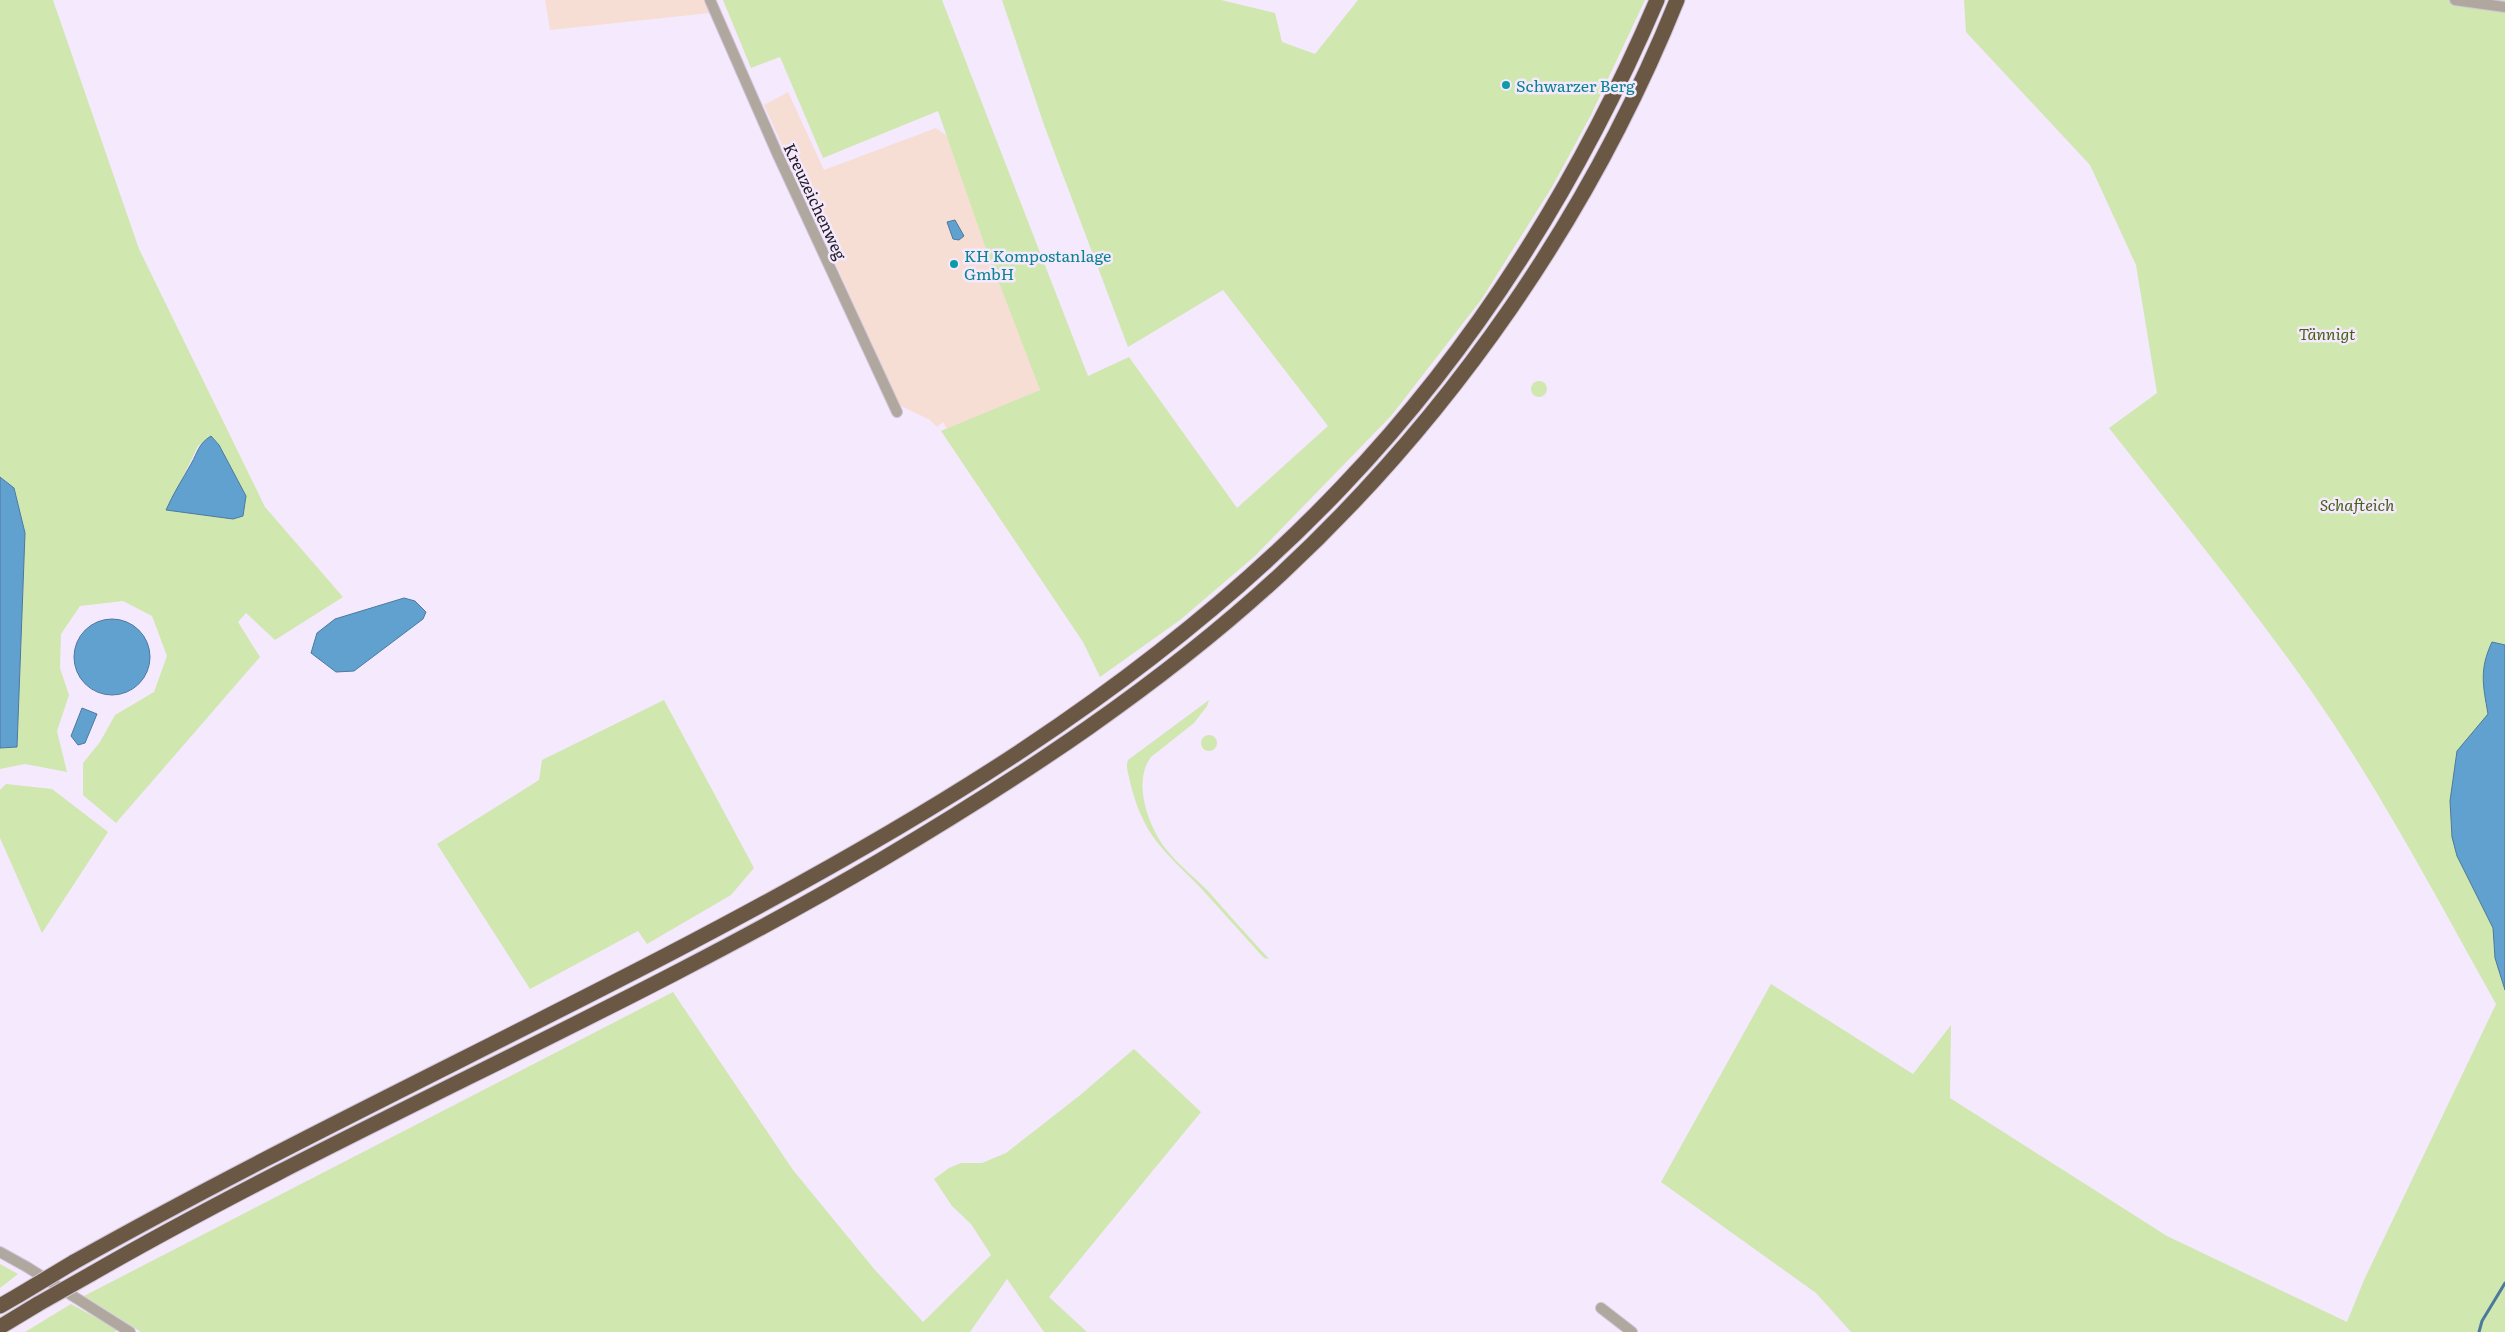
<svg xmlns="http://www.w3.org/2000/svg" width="2505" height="1332" viewBox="0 0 2505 1332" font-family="Literata,serif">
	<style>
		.commercial { fill: #f7ded5 }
		.green { fill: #d0e7b0; fill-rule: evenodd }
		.water { fill: #60a1d0; stroke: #4d799c }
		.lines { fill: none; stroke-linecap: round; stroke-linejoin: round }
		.stream { stroke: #4d799c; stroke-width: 3 }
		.street-casing { stroke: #cfc4d7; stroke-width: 12 }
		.highway-casing { stroke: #cfc4d7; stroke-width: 17 }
		.street { stroke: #b0a79e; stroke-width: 10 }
		.highway { stroke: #6a5744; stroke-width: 15 }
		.highway-bridge-casing { stroke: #cfc4d7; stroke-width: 17; stroke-linecap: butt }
		.highway-bridge { stroke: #6a5744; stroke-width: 15 }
		.culture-dot { fill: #0f9aa8; stroke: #f5e9fe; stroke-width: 2 }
		.labels { text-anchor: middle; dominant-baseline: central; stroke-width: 5; stroke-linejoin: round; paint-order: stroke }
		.culture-label { font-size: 16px; fill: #0d838f; stroke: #f5e9fe; text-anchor: start }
		.street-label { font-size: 16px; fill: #201b24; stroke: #f5e9fe }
		.park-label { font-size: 16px; font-style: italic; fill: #486017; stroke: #f5e9fe }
	</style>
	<rect width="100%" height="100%" fill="#f5e9fe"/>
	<g class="commercial">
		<polygon points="545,0 705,0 710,13 550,30"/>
		<polygon points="788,92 824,170 936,128 947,136 1040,390 947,429 943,422 937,427 930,420 899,405 764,105"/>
	</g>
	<g class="green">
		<path d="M 0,0 L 53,0 L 139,249 L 265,507 L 343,597 L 275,640 L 246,613 L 238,622 L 260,657 L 116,823 L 83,795 L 83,763 L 100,742 L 115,715 L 154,692 L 167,656 L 152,616 L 123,601 L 80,606 L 61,634 L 60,668 L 69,695 L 57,731 L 67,772 L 25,764 L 0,769 L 0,748 L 17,747 L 25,533 L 14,488 L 0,477 ZM 211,436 L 219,445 L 246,496 L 233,519 L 167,510 L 198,446 Z"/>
		<polygon points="723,0 942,0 1088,376 1129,357 1237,508 1328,426 1223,290 1128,347 1044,125 1002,0 1221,0 1275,13 1282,42 1315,54 1358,0 1645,0 1591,115 1552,187 1481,300 1391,416 1255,556 1180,620 1100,677 1083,642 941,431 1040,390 984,243 938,111 823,158 780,57 751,68"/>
		<path d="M 1964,0 L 2505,0 L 2505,1332 L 1851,1332 L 1816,1293 L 1661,1182 L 1771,984 L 1913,1074 L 1951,1025 L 1950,1098 L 2167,1236 L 2347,1322 L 2364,1280 L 2496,1004 C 2443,909 2392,813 2333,723 C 2264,620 2185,525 2109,428 L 2157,393 L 2136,265 L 2090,165 L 1966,32 Z"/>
		<circle cx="1539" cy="389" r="8"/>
		<polygon points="664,700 754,868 731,895 647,944 638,931 530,989 437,844 539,780 542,760"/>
		<path d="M 1209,700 L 1207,706 L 1194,723 L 1151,757 C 1131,783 1150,833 1171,855 C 1182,868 1195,878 1207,890 C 1227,913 1248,936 1269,959 L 1264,958 C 1242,934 1221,910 1199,886 C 1163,850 1143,835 1130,782 C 1129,775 1125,767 1128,760 Z"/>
		<circle cx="1209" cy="743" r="8"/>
		<polygon points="6,784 52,789 108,832 42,933 0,838 0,790"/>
		<polygon points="673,992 793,1170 875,1270 923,1322 991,1255 971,1224 952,1206 934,1179 949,1168 961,1163 982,1163 1006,1153 1079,1096 1134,1049 1201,1112 1049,1297 1087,1332 1044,1332 1007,1279 970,1332 141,1332 84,1296"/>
		<polygon points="0,1264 18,1274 0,1288"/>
		<polygon points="71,1304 117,1329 115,1332 25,1332"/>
	</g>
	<g class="water">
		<polygon points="955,220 964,236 959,240 953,239 947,222"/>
		<path d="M 211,436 L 219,445 L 246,496 L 243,516 L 233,519 L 166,510 C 173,494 182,480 191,464 C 198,452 198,444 211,436 Z"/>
		<polygon points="0,477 14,488 25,533 17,747 0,748"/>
		<polygon points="404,598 415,601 426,612 423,619 354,671 336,672 311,653 317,633 335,619"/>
		<circle cx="112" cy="657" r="38"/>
		<path d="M 2492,642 L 2505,645 L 2505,990 L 2495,958 L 2493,928 L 2457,856 L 2452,837 L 2450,801 L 2457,751 L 2488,714 C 2483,685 2479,670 2492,642 Z"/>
		<polygon points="82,708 97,714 85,743 78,745 71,736"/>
	</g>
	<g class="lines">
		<polyline class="stream" points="2479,1332 2482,1321 2505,1283"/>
		<g class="street-casing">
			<g id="street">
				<polyline points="710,0 777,153 897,412"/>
				<polyline points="2455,0 2505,7"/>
				<polyline points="0,1252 27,1267 130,1332"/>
				<polyline points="1601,1308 1632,1332"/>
			</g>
		</g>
		<g class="highway-casing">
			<g id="highway">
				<path d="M 74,1262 C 268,1153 469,1058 667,955 C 909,829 1151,688 1341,488 C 1477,346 1580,180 1657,0"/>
				<path d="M 91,1274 C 349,1126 625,1011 881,860 C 1021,777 1161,685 1281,574 C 1452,415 1590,216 1677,0"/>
				<polyline points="0,1306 19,1295"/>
				<polyline points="0,1327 38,1304"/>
			</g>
		</g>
		<use href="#street" class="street"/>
		<use href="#highway" class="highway"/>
		<g class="highway-bridge-casing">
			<g id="highway-bridge">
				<polyline points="19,1295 74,1262"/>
				<polyline points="38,1304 91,1274"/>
			</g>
		</g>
		<use href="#highway-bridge" class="highway-bridge"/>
	</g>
	<g class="culture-dot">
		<circle cx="1506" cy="85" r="5"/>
		<circle cx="954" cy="264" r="5"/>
	</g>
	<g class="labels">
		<g class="culture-label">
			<text x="1516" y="85">Schwarzer Berg</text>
			<text x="964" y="255">KH Kompostanlage<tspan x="964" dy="18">GmbH</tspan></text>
		</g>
		<g class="street-label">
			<text transform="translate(816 201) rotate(65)">Kreuzeichenweg</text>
		</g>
		<g class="park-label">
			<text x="2327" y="333">Tännigt</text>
			<text x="2357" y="504">Schafteich</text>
		</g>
	</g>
</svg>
